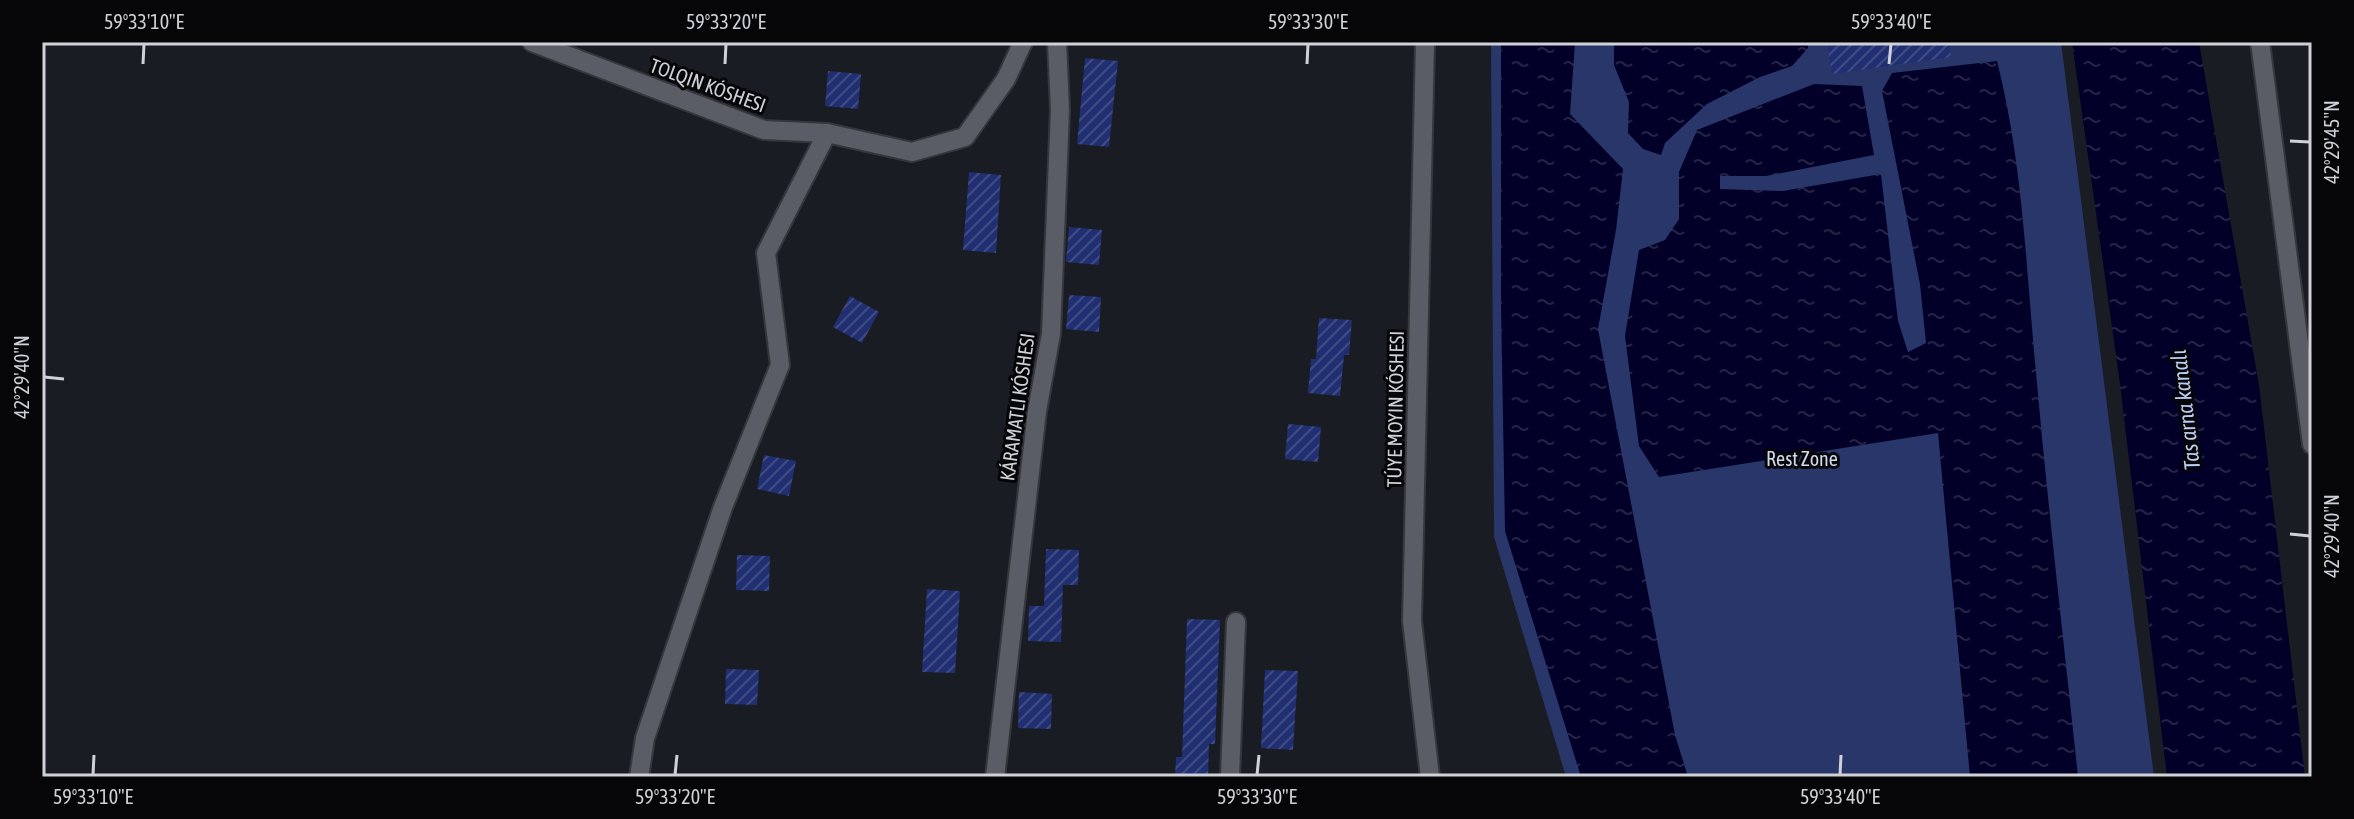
<svg xmlns="http://www.w3.org/2000/svg" width="2354" height="819" viewBox="0 0 2354 819" font-family="'Asap Condensed',sans-serif">
	<style>
		.park { fill: #28366a }
		.water { fill: url(#water-ripples) }
		.building { fill: url(#building-hatch) }
		.lines { fill: none; stroke-linecap: round; stroke-linejoin: round }
		.minor-casing { stroke: #35373c; stroke-width: 22 }
		.minor { stroke: #5a5d65; stroke-width: 18 }
		.ticks { fill: none; stroke: #cfd1d6; stroke-width: 3 }
		.labels { text-anchor: middle; dominant-baseline: central; stroke-width: 6; stroke-linejoin: round; paint-order: stroke }
		.street-label { font-size: 20px; fill: #cfd1d6; stroke: #060609 }
		.park-label { font-size: 20px; fill: #d1d9ed; stroke: #060609 }
		.water-label { font-size: 22px; font-style: italic; fill: #bdccf4; stroke: #060609 }
		.neatline { fill: none; stroke: #cfd1d6; stroke-width: 3 }
		.ticks-label { font-size: 20px; text-anchor: middle; fill: #cfd1d6 }
	</style>
	<defs>
		<pattern id="water-ripples" width="26" height="14" patternUnits="userSpaceOnUse" patternTransform="scale(2)"><rect width="26" height="14" fill="#020028"/><path d="M2 4q2-2 4 0t4 0M15 11q2-2 4 0t4 0" fill="none" stroke="#262446"/></pattern>
		<pattern id="building-hatch" width="6" height="6" patternUnits="userSpaceOnUse" patternTransform="scale(2)"><rect width="6" height="6" fill="#202f71"/><path d="M-1 1l2-2M0 6l6-6M5 7l2-2" fill="none" stroke="#3f4c84"/></pattern>
	</defs>
	<rect width="100%" height="100%" fill="#191c22"/>
	<polygon class="park" points="1491,42 2061,42 2154,777 1566,777 1494,537"/>
	<g class="water">
		<polygon points="1501,42 1575,42 1570,114 1623,169 1616,230 1598,329 1675,735 1688,777 1581,777 1505,531 1501,304"/>
		<polygon points="1614,42 1808,42 1808,48 1792,66 1760,77 1707,104 1665,143 1661,155 1643,149 1628,133 1629,102 1614,65"/>
		<polygon points="2072,42 2199,42 2259,385 2305,777 2167,777 2120,384"/>
		<path d="M 1997,61 C 2023,163 2026,269 2036,373 C 2048,508 2064,643 2078,777 L 1970,777 L 1938,433 L 1659,477 L 1639,446 L 1625,336 L 1639,250 L 1665,240 L 1679,219 L 1679,172 L 1697,130 L 1814,84 L 1862,86 L 1874,155 L 1766,176 L 1720,176 L 1720,189 L 1783,191 L 1881,174 L 1898,321 L 1908,352 L 1926,343 L 1920,284 L 1882,91 L 1892,73 Z"/>
	</g>
	<g class="building">
		<polygon points="1827,42 1949,42 1951,57 1832,74"/>
		<polygon points="1085,58 1118,61 1109,147 1077,144"/>
		<polygon points="828,71 861,74 858,109 825,106"/>
		<polygon points="969,172 1001,175 996,253 963,250"/>
		<polygon points="1069,227 1102,230 1099,265 1066,262"/>
		<polygon points="1069,295 1101,297 1099,332 1066,329"/>
		<polygon points="850,296 879,312 862,343 833,327"/>
		<polygon points="1319,318 1352,320 1349,355 1344,355 1340,396 1308,393 1311,359 1316,359"/>
		<polygon points="1288,424 1321,427 1318,462 1285,459"/>
		<polygon points="764,455 796,461 789,496 757,489"/>
		<polygon points="1046,549 1079,550 1078,585 1063,585 1061,642 1028,641 1029,606 1044,606"/>
		<polygon points="737,555 770,556 769,591 736,590"/>
		<polygon points="927,589 960,591 955,673 922,672"/>
		<polygon points="1187,619 1220,620 1215,744 1209,744 1208,777 1175,777 1176,757 1182,757"/>
		<polygon points="726,669 759,670 757,705 725,704"/>
		<polygon points="1265,670 1298,671 1293,750 1261,748"/>
		<polygon points="1019,692 1052,694 1051,729 1018,728"/>
	</g>
	<g class="lines">
		<g class="minor-casing">
			<g id="minor">
				<polyline points="532,42 764,130 827,133 912,152 965,137 1006,79 1023,42"/>
				<polyline points="1425,42 1412,621 1430,777"/>
				<polyline points="2260,42 2312,444"/>
				<polyline points="639,777 645,738 723,507 780,365 766,253 827,133"/>
				<polyline points="995,777 1037,411 1051,334 1060,110 1057,42"/>
				<polyline points="1230,777 1236,622"/>
			</g>
		</g>
		<use href="#minor" class="minor"/>
	</g>
	<path class="ticks" d="M 143,64 L 144,44M 725,64 L 726,44M 1307,64 L 1308,44M 1889,64 L 1891,44M 2290,141 L 2310,142M 44,377 L 64,379M 2290,534 L 2310,536M 93,775 L 94,755M 675,775 L 677,755M 1257,775 L 1259,755M 1840,775 L 1841,755"/>
	<g class="labels">
		<g class="street-label">
			<text transform="translate(708 85) rotate(20)">TOLQIN KÓSHESI</text>
			<text transform="translate(1017 407) rotate(-82)">KÁRAMATLI KÓSHESI</text>
			<text transform="translate(1395 409) rotate(-89)">TÚYE MOYIN KÓSHESI</text>
		</g>
		<g class="park-label">
			<text x="1802" y="458">Rest Zone</text>
		</g>
		<g class="water-label">
			<text transform="translate(2185 410) rotate(-97)">Tas arna kanalı</text>
		</g>
	</g>
	<rect width="2354" height="819" fill="none" stroke="#060609" stroke-width="88"/>
	<rect x="44" y="44" width="2266" height="731" class="neatline"/>
	<g class="ticks-label">
		<text x="144" y="29">59°33'10"E</text>
		<text x="726" y="29">59°33'20"E</text>
		<text x="1308" y="29">59°33'30"E</text>
		<text x="1891" y="29">59°33'40"E</text>
		<text transform="translate(2332 142) rotate(-90)" y="7">42°29'45"N</text>
		<text transform="translate(22 377) rotate(-90)" y="7">42°29'40"N</text>
		<text transform="translate(2332 536) rotate(-90)" y="7">42°29'40"N</text>
		<text x="93" y="804">59°33'10"E</text>
		<text x="675" y="804">59°33'20"E</text>
		<text x="1257" y="804">59°33'30"E</text>
		<text x="1840" y="804">59°33'40"E</text>
	</g>
</svg>
